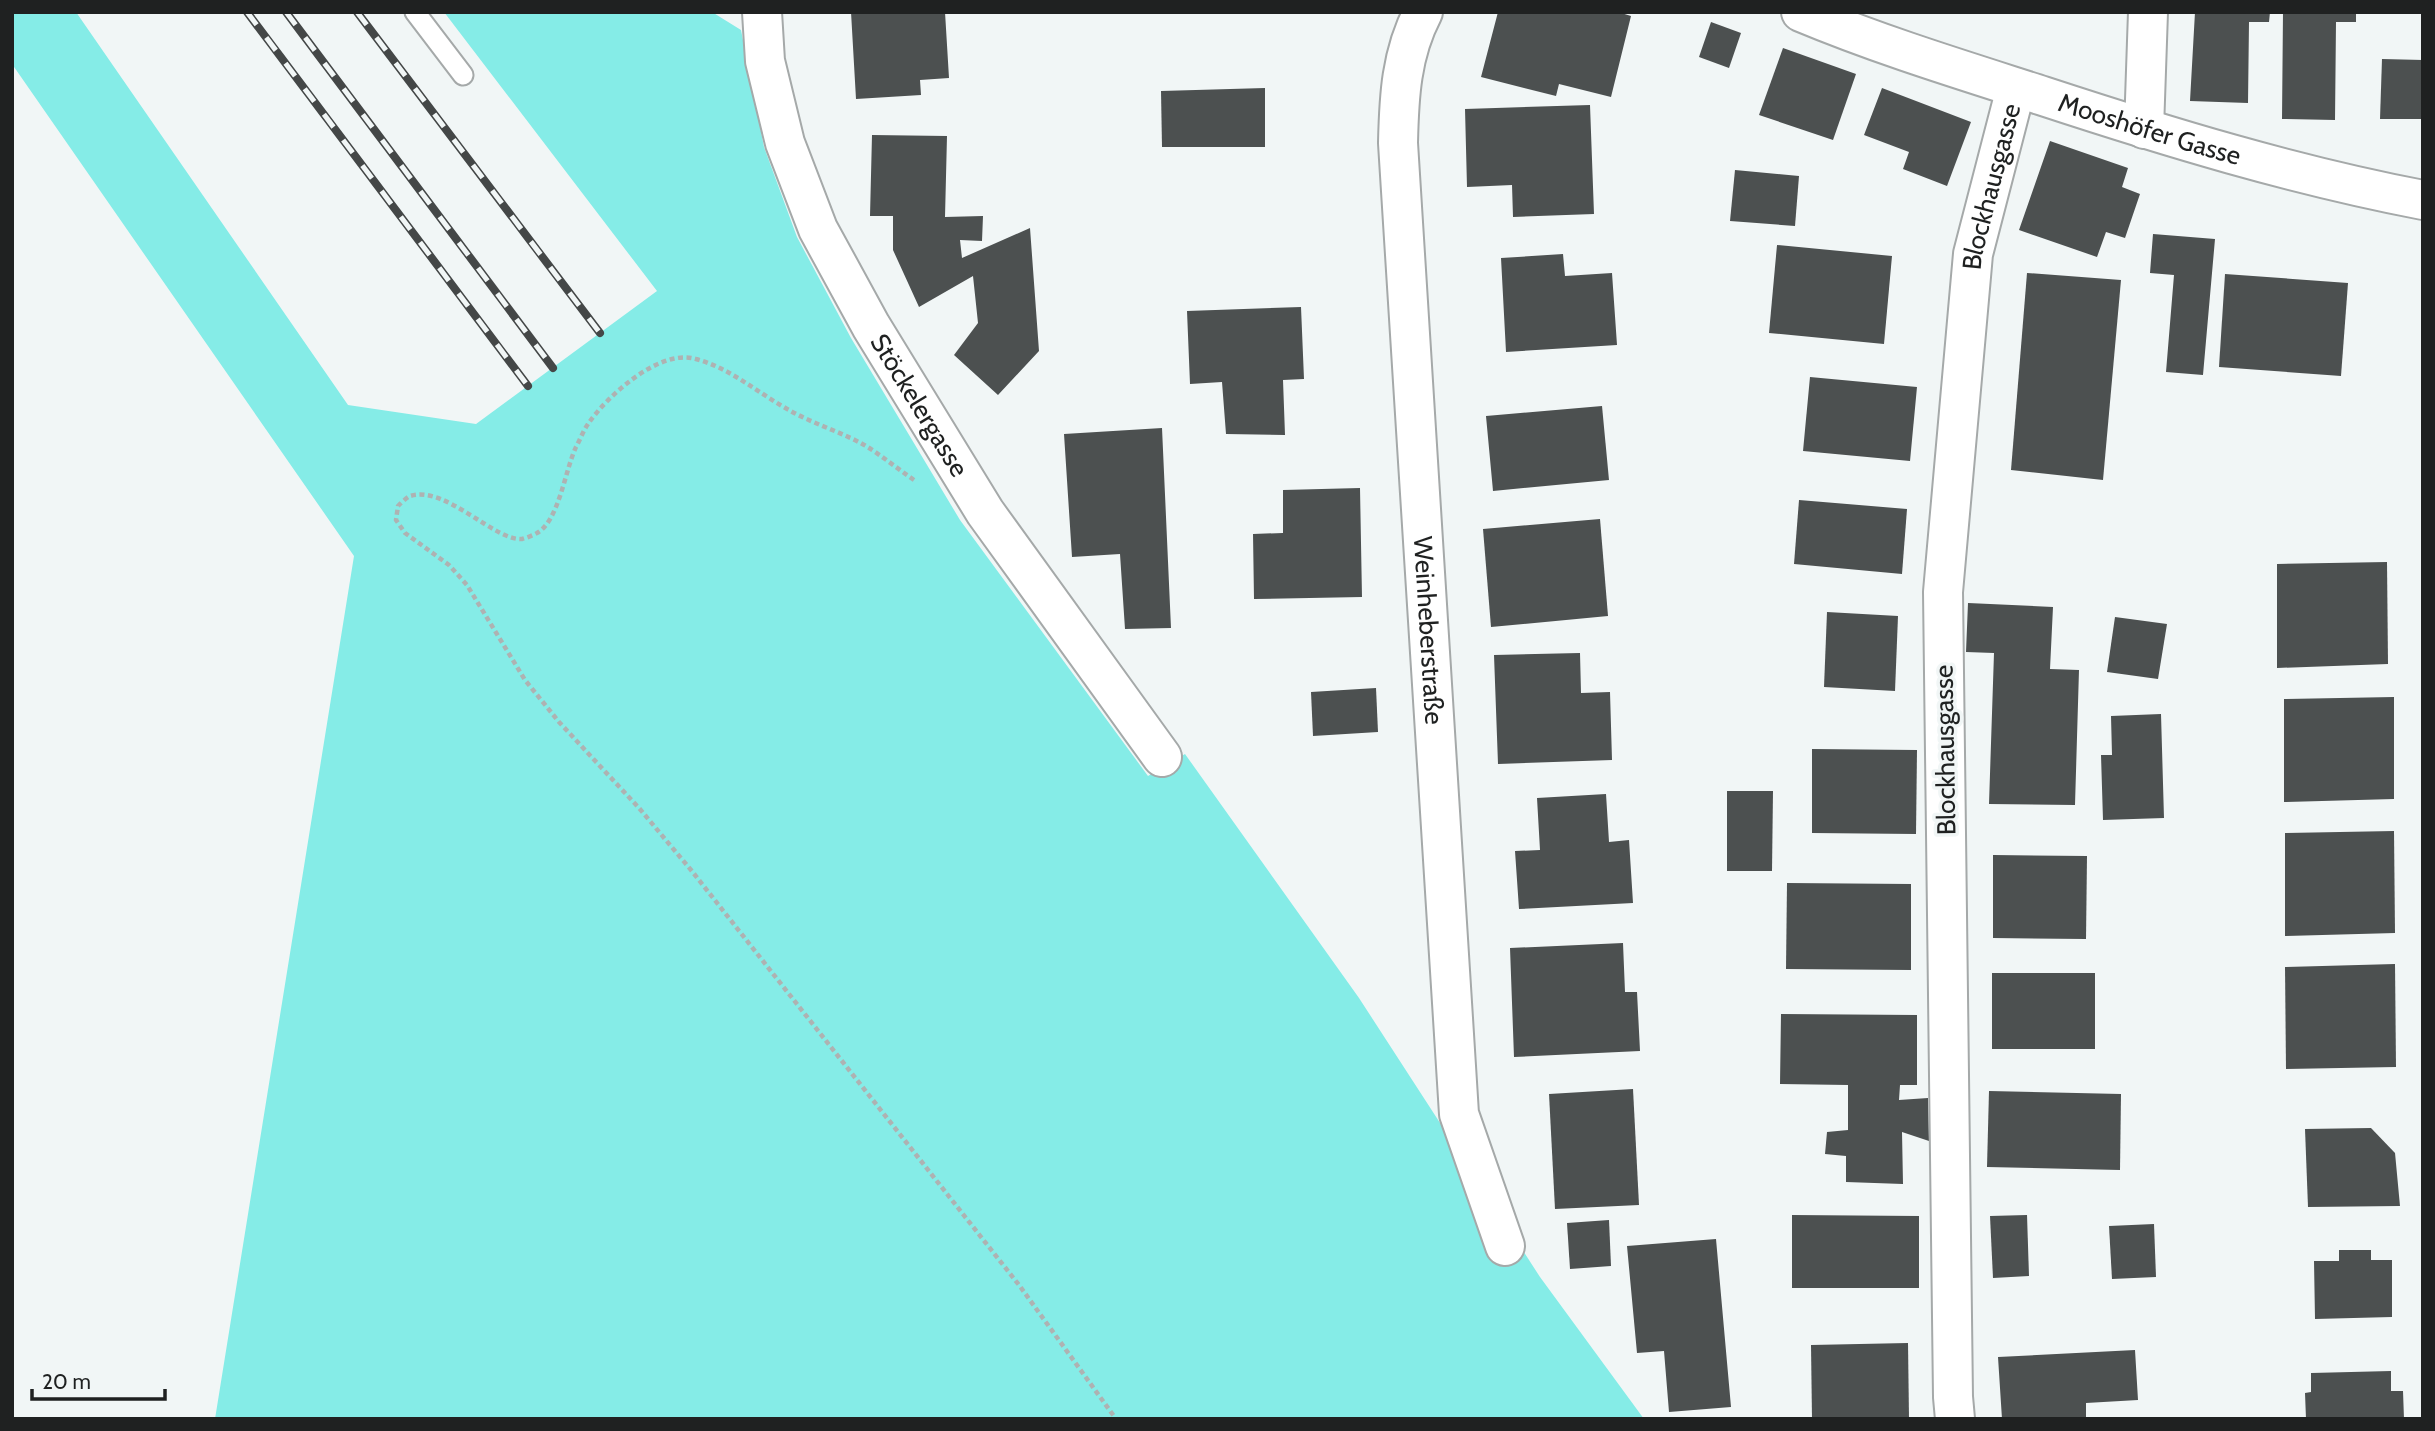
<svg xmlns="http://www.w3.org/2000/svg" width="2435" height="1431" viewBox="0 0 2435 1431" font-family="Cabin,sans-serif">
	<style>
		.green { fill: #85ece7 }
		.building { fill: #4c5050 }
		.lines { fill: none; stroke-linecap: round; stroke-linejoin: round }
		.lane-casing { stroke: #a5a9a9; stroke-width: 23 }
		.street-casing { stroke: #a5a9a9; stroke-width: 42 }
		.path { stroke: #aeb2b2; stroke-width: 4.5; stroke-dasharray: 5 3.5; stroke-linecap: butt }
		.lane { stroke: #fff; stroke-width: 19 }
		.street { stroke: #fff; stroke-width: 38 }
		.rail-casing { stroke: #444747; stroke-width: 8 }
		.rail { stroke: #f1f6f6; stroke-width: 5; stroke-dasharray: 16; stroke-linecap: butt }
		.labels { text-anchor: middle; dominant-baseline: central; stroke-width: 7; stroke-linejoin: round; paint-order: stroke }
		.street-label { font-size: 26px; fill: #1f2121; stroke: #f1f6f6 }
	</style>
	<rect width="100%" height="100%" fill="#f1f6f6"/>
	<polygon class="green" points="12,12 76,12 348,405 476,424 657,291 444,12 712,12 741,30 764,147 797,237 851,338 960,520 1148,776 1185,754 1359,998 1540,1277 1644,1419 215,1419 354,556 12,64"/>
	<g class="building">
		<polygon points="851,12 945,12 949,78 920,80 921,95 856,99"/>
		<polygon points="1498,12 1618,12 1631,16 1611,97 1559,84 1556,96 1481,77"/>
		<polygon points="2195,12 2270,12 2269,22 2249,22 2248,103 2190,101"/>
		<polygon points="2283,12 2356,12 2356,22 2336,22 2335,120 2282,119"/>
		<polygon points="1711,22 1741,33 1729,68 1699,57"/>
		<polygon points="1783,48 1856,74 1833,140 1759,115"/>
		<polygon points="2382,59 2423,60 2423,119 2380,119"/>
		<polygon points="1265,88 1265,147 1162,147 1161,91"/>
		<polygon points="1882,88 1971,122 1947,186 1903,169 1909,152 1864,135"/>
		<polygon points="1590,105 1594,214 1513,217 1512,185 1467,187 1465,109"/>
		<polygon points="872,135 947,136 945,217 983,216 982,241 960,240 962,258 1030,228 1039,351 998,395 954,355 978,323 973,276 919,307 893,250 893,216 870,216"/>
		<polygon points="2050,141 2128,168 2122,187 2140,194 2125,238 2106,232 2097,257 2019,230"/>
		<polygon points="1735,170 1799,176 1795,226 1730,221"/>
		<polygon points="2153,234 2215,239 2203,375 2166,372 2174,275 2150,273"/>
		<polygon points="1777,245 1892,256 1884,344 1769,333"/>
		<polygon points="1563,254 1565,276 1612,273 1617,345 1506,352 1501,258"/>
		<polygon points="2027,273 2121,280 2103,480 2011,470"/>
		<polygon points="2225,274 2348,283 2341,376 2219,367"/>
		<polygon points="1301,307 1304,379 1283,380 1285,435 1226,434 1222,382 1190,384 1187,311"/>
		<polygon points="1810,377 1917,387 1910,461 1803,451"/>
		<polygon points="1602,406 1609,480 1493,491 1486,416"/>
		<polygon points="1162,428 1171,628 1125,629 1120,554 1072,557 1064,434"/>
		<polygon points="1360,488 1362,597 1254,599 1253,534 1283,533 1283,490"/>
		<polygon points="1799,500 1907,509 1902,574 1794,564"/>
		<polygon points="1600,519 1608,616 1491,627 1483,529"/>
		<polygon points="2387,562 2388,664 2277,668 2277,564"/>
		<polygon points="1968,603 2053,607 2050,669 2079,670 2075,805 1989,804 1994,653 1966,652"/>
		<polygon points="1827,612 1898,616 1895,691 1824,687"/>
		<polygon points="2115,617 2167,624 2158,679 2107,672"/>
		<polygon points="1580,653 1581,693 1610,692 1612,760 1498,764 1494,655"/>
		<polygon points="1376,688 1378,732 1313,736 1311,692"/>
		<polygon points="2394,697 2394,799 2284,802 2284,699"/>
		<polygon points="2161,714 2164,818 2103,820 2101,755 2112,755 2111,716"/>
		<polygon points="1812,749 1917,750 1916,834 1812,833"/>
		<polygon points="1727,791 1773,791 1772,871 1727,871"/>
		<polygon points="1606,794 1609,842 1629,840 1633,903 1519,909 1515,851 1540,850 1537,798"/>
		<polygon points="2394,831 2395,933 2285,936 2285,833"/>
		<polygon points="1993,855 2087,856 2086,939 1993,938"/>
		<polygon points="1787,883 1911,884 1911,970 1786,969"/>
		<polygon points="1623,943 1625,992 1637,992 1640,1051 1514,1057 1510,948"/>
		<polygon points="2395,964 2396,1067 2286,1069 2285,967"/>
		<rect x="1992" y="973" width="103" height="76"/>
		<polygon points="1781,1014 1917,1015 1917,1085 1900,1085 1899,1100 1928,1098 1929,1141 1902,1132 1903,1184 1846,1182 1846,1156 1825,1154 1827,1132 1848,1130 1848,1085 1780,1084"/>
		<polygon points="1633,1089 1639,1205 1555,1209 1549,1094"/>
		<polygon points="1989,1091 2121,1094 2120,1170 1987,1167"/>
		<polygon points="2371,1128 2395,1153 2400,1206 2308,1207 2305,1129"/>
		<polygon points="1792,1215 1919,1216 1919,1288 1792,1288"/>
		<polygon points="2027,1215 2029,1276 1993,1278 1990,1216"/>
		<polygon points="1609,1220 1611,1266 1570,1269 1567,1223"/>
		<polygon points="2154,1224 2156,1277 2112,1279 2109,1226"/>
		<polygon points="1716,1239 1731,1407 1669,1412 1664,1351 1637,1353 1627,1246"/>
		<polygon points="2339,1250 2371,1250 2371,1260 2392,1260 2392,1317 2315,1319 2314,1261 2339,1261"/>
		<polygon points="1908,1343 1909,1419 1812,1419 1811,1345"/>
		<polygon points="2135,1350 2138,1400 2086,1403 2086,1419 2002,1419 1998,1357"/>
		<polygon points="2391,1371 2391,1391 2403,1391 2404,1419 2306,1419 2305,1393 2311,1392 2311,1373"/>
	</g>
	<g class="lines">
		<g class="lane-casing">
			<polyline id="lane" points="415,12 463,75"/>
		</g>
		<g class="street-casing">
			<g id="street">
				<path id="s1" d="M 762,12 L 765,61 L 785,143 L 818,229 L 871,326 L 985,512 L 1162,757"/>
				<path id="s2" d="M 1423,12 C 1401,54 1399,97 1398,143 L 1459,1114 L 1505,1246"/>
				<path id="s3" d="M 1801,12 C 1880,45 1962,70 2043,96 C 2168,137 2293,175 2423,200"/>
				<polyline points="2144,129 2148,12"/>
				<path id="s4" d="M 1955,1419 L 1953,1397 L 1943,592 L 1973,254 L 2016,88"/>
			</g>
		</g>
		<path class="path" d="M 914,480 C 898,469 882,456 866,446 C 842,432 813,424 789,410 C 758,393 730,368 696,359 C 660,348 607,396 588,424 C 583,431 580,440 576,447 C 565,470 559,521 537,533 C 534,535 526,538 522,539 C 494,541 446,485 410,496 C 406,498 401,503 398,506 L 396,520 L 405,533 L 449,565 L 467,585 L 525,680 L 559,722 L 639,808 L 691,870 L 1019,1285 L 1116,1419"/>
		<use href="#lane" class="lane"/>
		<use href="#street" class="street"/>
		<g class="rail-casing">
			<g id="rail">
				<polyline points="247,12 528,386"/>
				<polyline points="286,12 553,368"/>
				<polyline points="357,12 600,333"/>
			</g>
		</g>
		<use href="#rail" class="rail"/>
	</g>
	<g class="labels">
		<g class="street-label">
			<text stroke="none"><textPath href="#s3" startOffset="368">Mooshöfer Gasse</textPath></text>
			<text stroke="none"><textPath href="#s4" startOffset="1236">Blockhausgasse</textPath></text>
			<text stroke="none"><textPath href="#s1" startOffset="429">Stöckelergasse</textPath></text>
			<text stroke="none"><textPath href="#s2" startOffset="623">Weinheberstraße</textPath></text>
			<text transform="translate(1945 750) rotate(-91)">Blockhausgasse</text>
		</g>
	</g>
	<rect width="2435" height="1431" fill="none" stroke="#1f2121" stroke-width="28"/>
	<path d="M32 1389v10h133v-10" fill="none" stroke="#1f2121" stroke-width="3.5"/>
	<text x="42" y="1389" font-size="21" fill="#1f2121" stroke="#f1f6f6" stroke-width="5" paint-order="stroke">20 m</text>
</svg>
